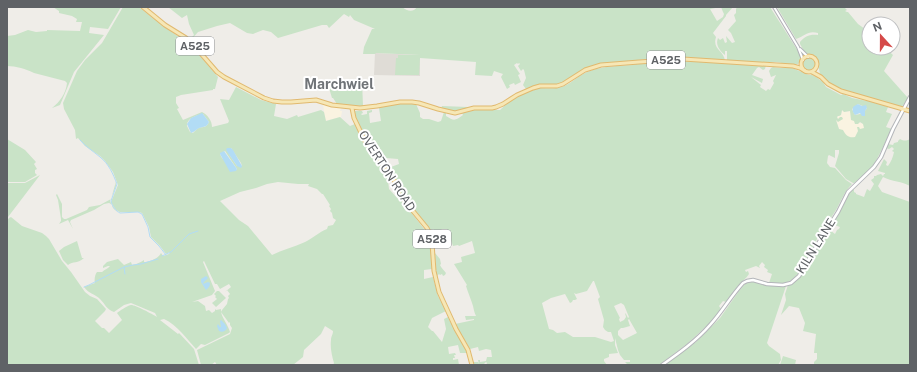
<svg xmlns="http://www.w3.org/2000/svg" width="917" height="372" viewBox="0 0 917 372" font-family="'Public Sans',sans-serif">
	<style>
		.commercial { fill: #faf3e1 }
		.education { fill: #dfdcd6 }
		.green { fill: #c9e3c7; fill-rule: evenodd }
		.water { fill: #b2dcf5 }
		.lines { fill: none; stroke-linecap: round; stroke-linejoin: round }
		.stream { stroke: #b2dcf5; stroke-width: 1 }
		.tertiary-casing { stroke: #b2b4b8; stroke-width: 4 }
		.secondary-casing { stroke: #b4b6ba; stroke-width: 4.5 }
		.primary-casing { stroke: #e1b96f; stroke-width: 5 }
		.tertiary { stroke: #fff; stroke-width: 2 }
		.secondary { stroke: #fff; stroke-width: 2.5 }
		.primary { stroke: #f6e7b6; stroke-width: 3 }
		.labels { text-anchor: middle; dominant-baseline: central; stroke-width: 4; stroke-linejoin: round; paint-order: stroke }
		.shield { fill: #fff; stroke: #8f9194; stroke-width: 1 }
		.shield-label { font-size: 11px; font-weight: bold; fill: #5f6266 }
		.street-label { font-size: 12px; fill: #5f6266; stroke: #fff }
		.quarter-label { font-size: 14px; font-weight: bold; fill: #707478; stroke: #fff }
	</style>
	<rect width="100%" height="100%" fill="#efede8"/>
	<g class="commercial">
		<polygon points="323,103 330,106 341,108 340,111 342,111 341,117 325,121"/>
		<polygon points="843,110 844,112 851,111 855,121 874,128 874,135 864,145 861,146 842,142 841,138 846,135 845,134 844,132 839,129 836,120 838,116 841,115 842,111"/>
	</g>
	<polygon class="education" points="375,53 420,55 420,76 374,75"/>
	<g class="green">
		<path d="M 53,7 L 121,7 L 108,29 L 90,27 L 89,33 L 104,35 L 74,72 L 60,105 L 52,108 C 60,102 66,93 67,83 L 65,81 L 34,73 C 26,69 16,66 7,66 L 7,36 L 15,35 L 28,30 L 36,32 L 47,31 L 47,30 L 80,31 L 82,22 L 76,22 L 77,19 L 72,16 L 59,13 L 59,11 Z"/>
		<path d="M 123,7 L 139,7 L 163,26 L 191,45 L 218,77 L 215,89 L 213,89 L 213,90 L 181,95 L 176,97 L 176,103 L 179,108 L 177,109 L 183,120 L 202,112 C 208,115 212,121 212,127 L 228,123 L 229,121 L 220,99 L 229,100 L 236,87 L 261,100 L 276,104 L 274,116 L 287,119 L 297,115 L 298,117 L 321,110 L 324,112 L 326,121 L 340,117 L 350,126 L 355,124 L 363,142 L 387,171 L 392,180 L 388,181 L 389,189 L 398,199 L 400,198 L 428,234 L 431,240 L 432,269 L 424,270 L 424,279 L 433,277 L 438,296 L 446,311 L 432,318 L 428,327 L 432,331 L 433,331 L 442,342 L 446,329 L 444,319 L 448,317 L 457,335 L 468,353 L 460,353 L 458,345 L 448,347 L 449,354 L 455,353 L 456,355 L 454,355 L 455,358 L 453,358 L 453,360 L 458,359 L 459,365 L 333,365 L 334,363 C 332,356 330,348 331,340 C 331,336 333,335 333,331 L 325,326 L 321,334 L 304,350 L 303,357 L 293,365 L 217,365 L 215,362 L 211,365 L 201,365 L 197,350 L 228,335 L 230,334 L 232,328 L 230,325 L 230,323 L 229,322 L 229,323 L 221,312 L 222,310 L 227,304 L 228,299 L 229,298 L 228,296 L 230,294 L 227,290 L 225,292 L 231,287 L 229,284 L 220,289 L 217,284 L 215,284 L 204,261 L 203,262 L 215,291 L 212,295 L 192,302 L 198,301 L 205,306 L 206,311 L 209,310 L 212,313 L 215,311 L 215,309 L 216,310 L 221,309 C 220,316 228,324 230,332 L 229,333 L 205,345 L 201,344 L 196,349 C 187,339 177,325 164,319 L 160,320 L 178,334 L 179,333 L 194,349 L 199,365 L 7,365 L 7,221 L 9,218 L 11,217 L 22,226 L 42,233 L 46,236 L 49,239 L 62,261 L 71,272 L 85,292 L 90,296 L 97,299 L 106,309 L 105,311 L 95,321 L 102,328 L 104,328 L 109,333 L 122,320 L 117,313 C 120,311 126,306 131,305 C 136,305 152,314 157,317 L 155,313 L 131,303 L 124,305 L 114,312 C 107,310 105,304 100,299 C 95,294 89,294 84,287 L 95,283 C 94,280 95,274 97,272 L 102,272 C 105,269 108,269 110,266 L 108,266 L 103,268 L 103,266 L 107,262 L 118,259 L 124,265 L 131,262 L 132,265 C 135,265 141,262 144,260 L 144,262 L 146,262 C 151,261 159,258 161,253 L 163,256 L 169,254 L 170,252 L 166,254 L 160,246 L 151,237 L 149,227 L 142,213 L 139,212 L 120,212 C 116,211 113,206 111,202 L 118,185 L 113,172 L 105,161 L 100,156 L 85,146 L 78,138 L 76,139 L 75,130 L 64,109 L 63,103 L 77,71 L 85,60 L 102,43 ZM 203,114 L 209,122 C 205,130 203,125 197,129 C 196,130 194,132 193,133 L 190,132 C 189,130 188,128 187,126 C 186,118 198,115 203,114 ZM 231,148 L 241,163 L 242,166 L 237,166 L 229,154 ZM 225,151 L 237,169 L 237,170 L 222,158 L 220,154 ZM 278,182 L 298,184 L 309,184 L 308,186 L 317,189 L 322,194 L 323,194 L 330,205 L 329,206 L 331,209 L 330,211 L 332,213 L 333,218 L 336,220 L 333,225 L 328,226 L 327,229 C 319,232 313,238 305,242 C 294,247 282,250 272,255 L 248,226 L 239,220 L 220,201 L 240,192 L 256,188 L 267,184 Z"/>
		<path d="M 168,7 L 402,7 C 407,11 413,13 417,7 L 733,7 L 726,15 L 726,16 L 713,33 L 716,37 C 712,50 724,50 725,61 L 681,57 L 658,60 L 648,59 L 607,63 L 592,66 L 580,71 L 560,84 L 554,86 L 526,89 L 523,85 L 526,78 L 524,70 L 523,69 L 521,71 L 518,66 L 520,64 L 519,63 L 518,64 L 517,63 L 514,65 L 520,74 L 518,75 L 521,82 L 515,85 L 514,83 L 509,85 L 510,87 L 507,89 L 501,77 L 503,74 L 494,71 L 492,76 L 475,75 L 476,62 L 420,58 L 419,75 L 395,75 L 396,58 L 398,58 L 398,55 L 420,55 L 376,53 L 375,54 L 363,54 L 364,47 L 372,29 L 375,29 L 354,20 L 350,15 L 349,17 L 344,14 L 329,28 L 327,25 L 322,25 L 278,38 L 271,32 L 263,30 L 253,34 L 247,33 L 230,23 L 217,26 L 198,32 L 191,40 L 190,39 L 194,35 L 189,24 L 187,15 L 182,18 ZM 721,7 L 723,12 L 724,14 L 723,17 L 717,21 L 710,9 Z"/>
		<path d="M 737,7 L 770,7 L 798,51 L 800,55 L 800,61 L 798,64 L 794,65 L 776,62 L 753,62 L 727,61 L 727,51 L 725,51 L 725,55 C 720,51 715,45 718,38 L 720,40 L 723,38 L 725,43 L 727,42 L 726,36 L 732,43 L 735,42 L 731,33 L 728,30 L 736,21 L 734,15 L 736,13 L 736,9 Z"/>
		<path d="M 777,7 L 778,7 L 779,9 L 781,7 L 844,7 L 847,10 L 845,11 L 847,12 L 848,12 L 858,24 L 869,32 L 869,38 L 866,44 L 869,48 L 878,55 L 885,48 L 893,55 L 884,71 L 908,98 L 901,108 L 885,104 L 886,107 L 888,107 L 886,112 L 892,114 L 886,127 L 892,129 L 875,163 L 869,171 L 854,183 L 853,183 L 846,179 L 835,166 L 839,153 L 839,150 L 835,150 L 835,158 L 829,155 L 828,156 L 827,163 L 830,167 L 835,168 L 846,180 L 852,184 C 844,192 841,201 836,210 C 830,220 823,229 817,239 C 810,253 802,275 788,282 C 782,285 776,284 769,283 L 772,274 L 767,272 L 768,270 L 764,267 L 765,265 L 762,262 L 759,266 L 760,268 L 756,266 L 745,270 L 746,272 L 748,271 L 749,274 C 746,279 742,281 738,286 C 734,291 730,297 726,302 L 723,301 L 719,306 L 721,309 L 713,320 L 687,344 L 659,365 L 628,365 L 625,362 L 630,362 L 630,360 L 624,360 L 620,355 L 618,350 L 615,338 L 615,345 L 618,353 L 609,354 L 609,357 L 604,359 L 604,361 L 607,365 L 486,365 L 487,363 L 486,362 L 483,365 L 474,365 L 473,362 L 478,362 L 479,364 L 478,360 L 480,360 L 480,362 L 486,361 L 487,357 L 492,357 L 491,350 L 486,349 L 479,351 L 478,347 L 470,349 L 455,324 L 474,320 L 474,319 L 466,320 L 465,316 L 476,316 C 474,312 474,310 473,306 C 471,299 468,293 466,286 L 467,285 L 454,264 L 462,262 L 461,257 L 475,253 L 472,241 L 459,246 L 458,245 L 453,246 L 451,240 L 447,229 L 441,229 L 442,230 L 438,231 L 437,232 L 437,237 L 436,238 L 436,241 L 438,242 L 437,243 L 434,243 L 432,233 L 434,229 L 431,230 L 429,230 L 400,193 L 394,176 L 367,143 L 355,119 L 355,111 L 362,111 L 363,113 L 361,114 L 362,115 L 367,114 L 367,111 L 372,110 L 372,112 L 369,113 L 370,123 L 381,121 L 379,108 L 379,107 L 397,104 L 416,104 L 420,113 L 420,117 L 423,119 L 429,119 L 438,122 L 441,121 L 444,112 L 446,113 L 446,116 C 454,121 455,121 463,115 L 462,113 L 472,110 L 477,109 L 500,110 C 510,100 525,89 540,88 C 547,88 554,89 561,87 C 570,85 576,77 585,73 C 599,66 616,66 633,65 L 635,64 L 683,61 L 766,65 L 765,69 L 763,70 L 759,67 L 757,68 L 752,75 L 763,79 L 762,83 L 751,77 L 761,85 L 760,87 L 766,91 L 768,89 L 770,90 L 774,83 L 773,81 L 776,75 L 771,77 L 769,71 L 771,68 L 773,67 L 780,68 L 792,68 L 809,75 L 812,75 L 816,77 L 823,82 L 826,87 L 841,95 L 843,94 L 852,98 L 867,101 L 863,97 L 840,90 L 830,84 L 825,80 L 820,74 L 819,69 L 819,62 L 817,59 L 814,56 L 805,53 L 800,44 L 800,42 C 805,36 810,34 818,35 L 818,33 C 808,30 805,36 796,39 ZM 858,104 L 867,108 C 864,113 861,114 855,115 L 852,109 ZM 842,110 L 844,112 L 850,111 L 851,120 L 854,121 L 855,124 L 858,124 L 860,122 L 863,124 L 864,128 L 860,129 L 859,127 L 857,127 L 858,131 L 855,137 C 849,138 846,136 843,130 L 839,129 L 836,120 L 838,122 L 843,119 L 842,117 L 840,117 L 838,119 L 837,117 L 838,116 L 839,116 L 841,115 ZM 386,158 L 398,159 L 399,164 L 391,167 ZM 593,281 L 594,281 L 600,297 L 598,299 L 604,320 L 603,327 L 605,330 L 608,332 L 611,332 L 614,341 L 611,342 L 595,337 L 573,337 L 565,332 L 557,333 L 553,330 L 549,329 L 542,303 L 551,298 L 565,294 L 570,303 L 572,302 L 573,300 L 575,300 L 577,299 L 574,293 L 576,294 L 587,291 ZM 621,303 L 624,305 L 629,317 L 628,318 L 626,314 L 625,313 L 626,317 L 624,320 L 620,322 L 619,319 L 620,318 L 614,306 ZM 629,319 L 637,333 L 623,340 L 618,335 L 618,331 L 621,328 L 623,328 L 630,326 L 628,320 Z"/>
		<circle cx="810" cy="64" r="7"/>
		<polygon points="362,81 363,106 354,107 340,106 339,104 337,104 333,98 332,98 329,88"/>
		<polygon points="442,106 468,107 468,108 456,112 441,109"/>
		<polygon points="7,139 25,150 36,162 34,164 37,169 35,170 35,173 37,175 25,182 7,182"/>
		<path d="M 900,139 C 904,141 906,141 910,139 L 910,186 C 902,181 892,182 883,177 L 878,186 L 882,192 L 910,202 L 910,365 L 814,365 L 814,362 L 817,359 L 817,353 L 814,353 L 816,334 L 803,331 L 805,323 L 799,308 L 789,306 L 781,315 L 786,300 L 785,294 L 788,285 L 795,281 L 827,232 L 828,232 L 831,231 L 835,234 L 837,230 L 839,229 L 840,227 L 832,224 L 846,197 L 852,189 L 854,190 L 854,192 L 856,193 L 856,194 L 864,197 L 867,189 L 870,191 L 874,184 L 871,180 L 874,178 L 874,176 L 876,176 L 877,175 L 881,174 L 883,176 L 884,174 L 885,174 L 885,173 L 878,171 L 884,159 L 887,162 L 886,165 L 888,166 C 891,162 893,157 894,152 L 892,151 L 894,149 L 892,147 L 889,149 L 886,148 L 888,144 L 893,145 L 894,143 L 898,142 L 898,141 Z"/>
		<polygon points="40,175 8,217 7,217 7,183 25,183"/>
		<path d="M 115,181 L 116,186 L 110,201 L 113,208 L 118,213 C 115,210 112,204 109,203 L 104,204 L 94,210 L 71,220 L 70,222 L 73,229 L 68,220 L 59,224 L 61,221 L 61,219 L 58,200 L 56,195 L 57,194 L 62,204 L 62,217 L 64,219 L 66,219 L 87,210 L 89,207 L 100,205 L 111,199 L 115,185 Z"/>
		<path d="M 77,241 L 82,258 L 84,258 C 78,264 73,261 68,265 L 63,260 L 59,251 L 64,247 Z"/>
		<path d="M 435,253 L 440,259 L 441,264 L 440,265 C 441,268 444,270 446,273 L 445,275 L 443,276 L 442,274 L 440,275 L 439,274 L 437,276 L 436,275 Z"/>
		<polygon points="753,281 767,285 786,286 767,343 769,346 780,354 781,360 778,365 664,365 696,342 720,318 739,291 746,283"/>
		<polygon points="217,291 219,291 226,298 216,307 212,303 217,299 215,297 216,296 214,294"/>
		<polygon points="783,356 796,360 795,365 780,365"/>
	</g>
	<g class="water">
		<path d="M 858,104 L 862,106 L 866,105 L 867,108 L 865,111 L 865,116 L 862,116 L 860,113 L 855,115 C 853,113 852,110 853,107 L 856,105 Z"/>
		<path d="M 202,113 L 203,114 L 209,122 C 206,128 205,126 199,128 C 197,129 194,132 191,133 L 187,124 L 191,118 Z"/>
		<polygon points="227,148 231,148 233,150 242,166 241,168 237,166 226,150"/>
		<polygon points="224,151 237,169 236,171 230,172 220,154 220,153"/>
		<path d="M 206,276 L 208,278 L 204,282 L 203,284 L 208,282 L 210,283 C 210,287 208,288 206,290 L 201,282 L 201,279 Z"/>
		<path d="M 221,320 L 225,324 L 227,328 C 226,331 222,333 219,331 L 217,326 L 218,324 L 220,327 L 221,327 L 220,321 Z"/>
	</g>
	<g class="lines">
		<g class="stream">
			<path d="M 80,140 C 86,147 93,151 100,157 C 109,164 113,174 117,184 L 111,201 C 112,206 116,211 120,213 L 138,212 L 142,214 L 148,227 L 150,237 L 159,246 L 166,255"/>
			<polyline points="162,256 171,252 189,234 198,231"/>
			<polyline points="125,274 124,267 133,265 141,264 158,259"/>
			<polyline points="84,287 89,285 124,267"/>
		</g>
		<g class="tertiary-casing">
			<g id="tertiary">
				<polyline points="774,7 798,47 803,60"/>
				<polyline points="800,49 808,57"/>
			</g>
		</g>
		<g class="secondary-casing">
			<path id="secondary" d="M 662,365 C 679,353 696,341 710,325 C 722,312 731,296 743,283 L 747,281 L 753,280 L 767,284 L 783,285 L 791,283 L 799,276 L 816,247 L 838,212 L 848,192 L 874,167 L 881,157 L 893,129 L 910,97"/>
		</g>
		<g class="primary-casing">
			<g id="primary">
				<polyline points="143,7 165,25 186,38 197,49 217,72 224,77 264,98 273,101 282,102 291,102 316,100 332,105 360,108 377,106 400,102 412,102 419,103 438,109 455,113 474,108 492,108 496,107 503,104 517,95 533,88 540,86 557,86 563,84 585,70 601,65 639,62 683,59 793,66 800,68 805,71"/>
				<circle cx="809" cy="64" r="8"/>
				<polyline points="812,72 821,77 828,84 841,91 910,111"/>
				<polyline points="352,108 354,118 365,141 391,175 395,182 399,194 427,228 430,234 432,243 434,271 439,292 456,329 468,350 472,365"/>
			</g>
		</g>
		<use href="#tertiary" class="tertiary"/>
		<use href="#secondary" class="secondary"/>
		<use href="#primary" class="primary"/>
	</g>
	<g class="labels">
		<g class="shield">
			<rect x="176" y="37" width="38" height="18" rx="3"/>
			<rect x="647" y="51" width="38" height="18" rx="3"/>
			<rect x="413" y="230" width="38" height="18" rx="3"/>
		</g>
		<g class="shield-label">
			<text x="195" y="46">A525</text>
			<text x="666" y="60">A525</text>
			<text x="432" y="239">A528</text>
		</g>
		<g class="street-label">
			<text transform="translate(387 171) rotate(57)">OVERTON ROAD</text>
			<text transform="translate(816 246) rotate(-58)">KILN LANE</text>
		</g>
		<g class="quarter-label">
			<text x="339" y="84">Marchwiel</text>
		</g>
	</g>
	<rect width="917" height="372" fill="none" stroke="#5f6266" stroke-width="16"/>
	<g transform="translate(881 36) rotate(339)"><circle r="19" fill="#ffffff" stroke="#bfc0c2"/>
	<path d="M0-3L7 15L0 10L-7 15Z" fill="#d54948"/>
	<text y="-6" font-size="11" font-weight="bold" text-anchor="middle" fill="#5f6266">N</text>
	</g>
</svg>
